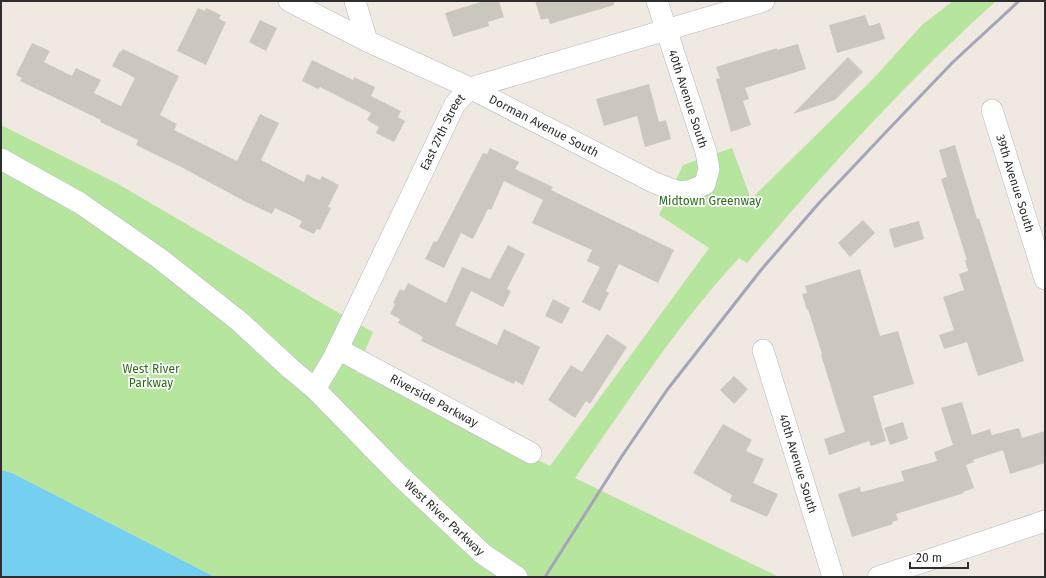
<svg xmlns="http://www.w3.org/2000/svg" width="1046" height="578" viewBox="0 0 1046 578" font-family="'Fira Sans',sans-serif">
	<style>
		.green { fill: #b6e59e }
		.water { fill: #75cff0 }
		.building { fill: #cbc7bf }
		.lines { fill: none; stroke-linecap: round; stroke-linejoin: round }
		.minor-casing { stroke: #b4b7c1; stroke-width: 22 }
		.minor { stroke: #fff; stroke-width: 21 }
		.rail { stroke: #a3a6b8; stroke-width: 3 }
		.labels { text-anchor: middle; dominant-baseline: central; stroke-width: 3.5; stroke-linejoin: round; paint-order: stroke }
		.street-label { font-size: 12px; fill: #2e2e2e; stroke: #fff }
		.park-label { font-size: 12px; fill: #2c6e1b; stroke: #fff }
	</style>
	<rect width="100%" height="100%" fill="#efe9e1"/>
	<path class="green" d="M 953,1 L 996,1 C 906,82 825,171 747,263 L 739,258 C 677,325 627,403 575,478 L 779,577 L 215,577 L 12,473 L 1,470 L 1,125 L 118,184 L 330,308 L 373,332 L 356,372 L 550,466 L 709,248 L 659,215 L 683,165 L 732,148 L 751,199 L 873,79 L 922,25 Z"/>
	<polygon class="water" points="1,470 12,473 215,577 1,577"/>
	<g class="building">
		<polygon points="484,1 499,1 504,17 488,22 489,26 453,37 445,13"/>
		<polygon points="535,1 614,1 614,5 550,24 548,18 541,20"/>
		<polygon points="198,8 205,11 206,8 221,15 219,19 226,22 206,65 177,51"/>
		<polygon points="865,15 869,26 880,23 885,39 837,53 829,25"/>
		<polygon points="260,20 277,28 266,51 249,42"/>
		<polygon points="32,43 50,51 44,62 72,76 76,68 101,80 94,93 121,106 135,78 112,66 120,51 121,52 123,49 179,76 160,115 177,124 174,130 237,161 260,114 279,123 261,160 304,182 307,174 320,180 322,176 339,185 328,207 331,208 320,230 317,229 314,234 299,227 302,221 275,208 272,214 246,202 183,168 136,145 138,140 100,122 101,120 20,81 22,78 16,75"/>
		<polygon points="798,44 806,69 745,88 749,99 743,101 751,125 731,132 716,79 720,78 716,67 777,48 777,50"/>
		<polygon points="848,57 863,72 835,100 793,114"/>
		<polygon points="312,60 353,80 354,77 375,87 371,96 401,111 398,117 405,121 394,142 376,133 379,127 367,120 371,113 320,87 318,89 302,81"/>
		<polygon points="649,84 659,122 666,120 671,139 645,147 637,116 604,126 596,99"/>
		<polygon points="955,145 977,219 979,218 1024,361 978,376 967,342 944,349 939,335 954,330 943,297 964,290 959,274 968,271 965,260 967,260 941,179 947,177 939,150"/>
		<polygon points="490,148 519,162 515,169 553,187 551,190 674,250 658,283 619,264 606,291 609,293 600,311 582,302 600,267 587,261 592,250 532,223 543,200 504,181 491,210 488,209 473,239 461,233 444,268 425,259 434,241 437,242 483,153 487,154"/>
		<polygon points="863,220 875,233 850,257 838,243"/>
		<polygon points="919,221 924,239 894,248 889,229"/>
		<polygon points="508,245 525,254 507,289 511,291 503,307 471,291 455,325 497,345 504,329 540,347 523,385 515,381 514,384 421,341 423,337 398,323 400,319 390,314 395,304 393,303 400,289 404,291 408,283 446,303 462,267 490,279"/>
		<polygon points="860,269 880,336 898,331 914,384 873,396 886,441 871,446 869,441 829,455 824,439 845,432 821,355 822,354 808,309 807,310 802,294 807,293 805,286"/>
		<polygon points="553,299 570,308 562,324 545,316"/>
		<polygon points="607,334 627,347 590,404 586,401 575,418 548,400 571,365 582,372"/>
		<polygon points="734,376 748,389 734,404 720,390"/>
		<polygon points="962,402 972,435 990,429 992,435 1019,428 1022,438 1045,431 1045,463 1010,474 1003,450 973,460 974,462 966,465 974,488 963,492 964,493 896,514 898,520 892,522 893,524 852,537 838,494 860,487 861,492 904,481 901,471 937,461 934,452 953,445 941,408"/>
		<polygon points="903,422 908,439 890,445 884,428"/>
		<polygon points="723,424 752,440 746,451 764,459 753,483 778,494 767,517 730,501 732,495 693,473"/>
	</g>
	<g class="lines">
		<g class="minor-casing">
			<g id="minor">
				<path id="s1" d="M 289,1 L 367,41 L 470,88 L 653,182 C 677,191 680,197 705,184 L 709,169 L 706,152 L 657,1"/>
				<polyline points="355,1 367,41"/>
				<path id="s2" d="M 992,110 L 1045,279"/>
				<path id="s3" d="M 1,159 L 80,203 L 159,258 L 239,321 L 291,369 L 315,389 L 399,475 L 483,554 L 517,577"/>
				<path id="s4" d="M 338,349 L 531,453"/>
				<path id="s5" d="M 763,350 L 833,577"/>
				<path id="s6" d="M 315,389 L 333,359 L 455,104 L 470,88 L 764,1"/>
				<polyline points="878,577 1045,521"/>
			</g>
		</g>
		<use href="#minor" class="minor"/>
		<polyline class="rail" points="545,577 622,456 667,390 761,270 819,203 886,132 953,62 1019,1"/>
	</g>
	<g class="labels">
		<g class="street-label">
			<text transform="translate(688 99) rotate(72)">40th Avenue South</text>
			<text stroke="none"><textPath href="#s1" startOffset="284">Dorman Avenue South</textPath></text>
			<text stroke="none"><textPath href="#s6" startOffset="287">East 27th Street</textPath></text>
			<text stroke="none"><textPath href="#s2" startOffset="77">39th Avenue South</textPath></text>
			<text stroke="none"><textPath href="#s4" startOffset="109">Riverside Parkway</textPath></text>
			<text stroke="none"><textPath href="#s5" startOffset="119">40th Avenue South</textPath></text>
			<text stroke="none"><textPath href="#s3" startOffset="573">West River Parkway</textPath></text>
		</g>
		<g class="park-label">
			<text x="710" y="201">Midtown Greenway</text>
			<text x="151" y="369">West River<tspan x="151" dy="14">Parkway</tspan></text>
		</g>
	</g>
	<rect width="1046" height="578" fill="none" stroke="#2e2e2e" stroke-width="4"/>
	<path d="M910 562v6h58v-6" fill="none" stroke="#2e2e2e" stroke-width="2"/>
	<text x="916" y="562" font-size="12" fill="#2e2e2e" stroke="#ffffff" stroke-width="3" paint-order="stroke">20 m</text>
</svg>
